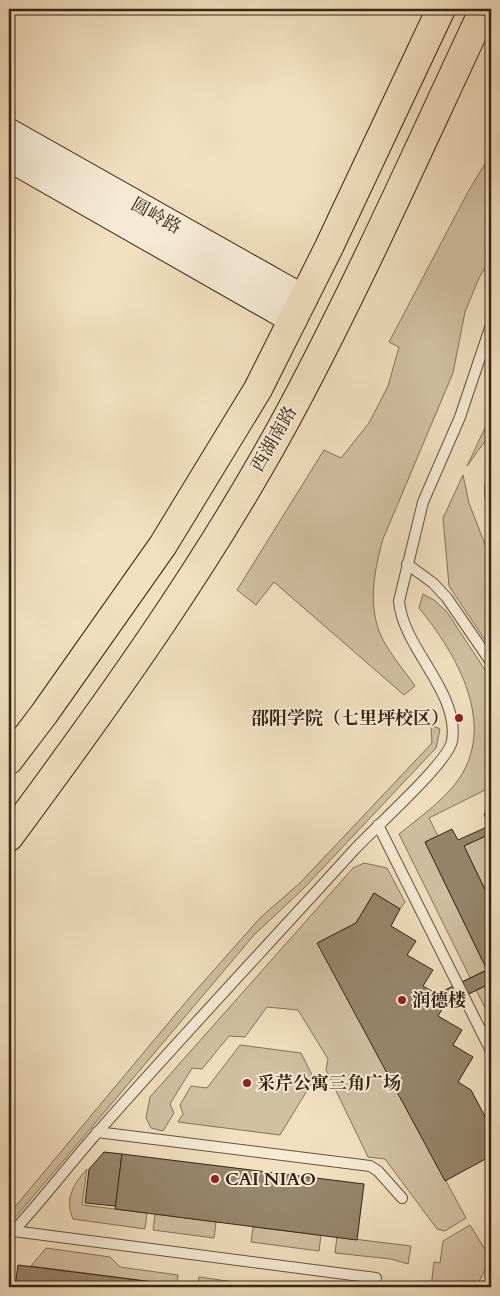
<svg xmlns="http://www.w3.org/2000/svg" width="500" height="1296" viewBox="0 0 500 1296" font-family="Cardo,'Noto Serif SC',serif">
	<style>
		.green { fill: #d1bfa2; stroke: #83725a }
		.building { fill: #97856c; stroke: #352413 }
		.lines { fill: none; stroke-linecap: round; stroke-linejoin: round }
		.lane-casing { stroke: #64533e; stroke-width: 12 }
		.secondary-casing { stroke: #352413; stroke-width: 30 }
		.primary-casing { stroke: #352413; stroke-width: 30 }
		.lane { stroke: #f6ead5; stroke-width: 10 }
		.secondary { stroke: #f6ead5; stroke-width: 28 }
		.primary { stroke: #f1dfbf; stroke-width: 28 }
		.poi-dot { fill: #8f2418; stroke: #f6ead5; stroke-width: 2 }
		.labels { text-anchor: middle; dominant-baseline: central; stroke-width: 4; stroke-linejoin: round; paint-order: stroke }
		.street-label { font-size: 18px; fill: #352413; stroke: #f6ead5 }
		.poi-label { font-size: 18px; font-weight: bold; fill: #352413; stroke: #f6ead5; text-anchor: start }
	</style>
	<rect width="100%" height="100%" fill="#f1dfbf"/>
	<filter id="stains"><feTurbulence type="fractalNoise" baseFrequency=".004" numOctaves="4"/><feColorMatrix values="0 0 0 0 .2 0 0 0 0 .09 0 0 0 0 .02 0 0 0 .5 -.17"/></filter>
	<radialGradient id="worn" r=".72"><stop offset=".6" stop-color="#630" stop-opacity="0"/><stop offset="1" stop-color="#630" stop-opacity=".3"/></radialGradient>
	<g class="green">
		<path d="M 491,154 L 491,258 L 479,278 L 465,312 L 453,373 L 383,539 C 375,568 368,601 379,631 C 385,648 404,670 415,686 L 404,695 L 274,582 L 256,605 L 237,590 L 324,450 L 341,458 L 369,423 L 388,386 L 399,347 L 389,342 L 469,190 Z"/>
		<polygon points="491,415 491,433 467,466"/>
		<path d="M 491,466 L 491,520 C 484,502 481,484 491,466 Z"/>
		<polygon points="463,475 469,503 491,560 491,649 449,586 443,518"/>
		<path d="M 423,594 L 434,600 L 447,612 L 491,679 L 491,787 L 429,818 L 438,836 L 425,842 L 491,978 L 491,1020 L 399,834 C 419,818 440,803 456,783 C 499,727 457,654 419,608 Z"/>
		<polygon points="431,725 440,729 436,748 303,889 254,935 9,1225 9,1214 190,997 260,918 300,883 432,743"/>
		<polygon points="490,834 491,836 491,902 464,846"/>
		<polygon points="364,863 387,868 405,902 400,909 374,893 356,923 318,943 466,1218 445,1231 437,1229 385,1159 368,1157 326,1070 328,1059 298,1010 267,1007 245,1037 229,1036 202,1069 192,1068 170,1104 174,1113 163,1131 151,1128 146,1118 150,1097 353,868"/>
		<polygon points="240,1045 301,1053 314,1079 280,1135 178,1122 183,1114 180,1105 191,1086 207,1088"/>
		<path d="M 87,1169 L 82,1205 L 147,1213 L 145,1229 L 73,1219 C 64,1199 74,1183 87,1169 Z"/>
		<polygon points="155,1214 216,1222 214,1238 153,1230"/>
		<polygon points="470,1225 491,1259 476,1287 431,1287 434,1262 440,1263 443,1241"/>
		<polygon points="253,1227 321,1235 319,1251 251,1242"/>
		<polygon points="337,1237 411,1246 408,1264 391,1259 335,1253"/>
		<polygon points="46,1248 110,1257 120,1267 178,1275 177,1285 31,1266"/>
		<polygon points="199,1277 241,1283 255,1287 197,1287"/>
	</g>
	<g class="building">
		<polygon points="491,811 491,836 490,834 464,846 491,902 491,983 444,1006 438,1016 462,1030 453,1045 473,1057 458,1082 471,1090 491,1128 491,1156 445,1181 317,943 356,923 374,893 400,909 391,926 416,941 407,955 433,970 423,986 437,994 487,970 425,842 452,829 458,840 489,826 484,814"/>
		<polygon points="487,970 491,983 444,1006 447,1001 437,994"/>
		<polygon points="104,1152 122,1154 116,1206 85,1203 89,1169"/>
		<polygon points="122,1154 364,1184 357,1240 115,1209"/>
		<polygon points="18,1265 177,1285 177,1287 15,1287"/>
	</g>
	<g class="lines">
		<g class="lane-casing">
			<g id="lane">
				<polyline points="407,564 433,583 447,598 491,662"/>
				<polyline points="378,825 491,1051"/>
				<polyline points="97,1132 370,1166 378,1171 402,1198"/>
				<polyline points="13,1231 376,1278"/>
				<path d="M 9,1236 C 40,1203 67,1167 97,1133 C 181,1037 269,944 354,850 C 373,829 448,763 452,741 C 460,692 403,649 399,601 L 423,502 L 460,417 L 491,325"/>
			</g>
		</g>
		<g class="secondary-casing">
			<g id="secondary">
				<polyline points="9,133 303,299"/>
				<polyline points="9,157 293,319"/>
			</g>
		</g>
		<g class="primary-casing">
			<g id="primary">
				<polyline points="9,760 44,714 163,545 258,389 329,247 441,9"/>
				<path d="M 9,837 C 112,698 216,553 297,399 C 364,272 423,139 484,9"/>
			</g>
		</g>
		<use href="#lane" class="lane"/>
		<use href="#secondary" class="secondary"/>
		<use href="#primary" class="primary"/>
	</g>
	<g class="poi-dot">
		<circle cx="459" cy="718" r="5"/>
		<circle cx="402" cy="1000" r="5"/>
		<circle cx="247" cy="1083" r="5"/>
		<circle cx="215" cy="1179" r="5"/>
	</g>
	<g class="labels">
		<g class="street-label">
			<text transform="translate(156 216) rotate(29)">圆岭路</text>
			<text transform="translate(274 439) rotate(-60)">西湖南路</text>
		</g>
		<g class="poi-label">
			<text x="449" y="718" text-anchor="end">邵阳学院（七里坪校区）</text>
			<text x="412" y="1000">润德楼</text>
			<text x="257" y="1083">采芹公寓三角广场</text>
			<text x="225" y="1179">CAI NIAO</text>
		</g>
	</g>
	<rect width="500" height="1296" fill="none" stroke="#f1dfbf" stroke-width="30"/>
	<rect x="10" y="10" width="480" height="1276" fill="none" stroke="#352413" stroke-width="2.5"/>
	<rect x="15" y="15" width="470" height="1266" fill="none" stroke="#352413"/>
	<rect width="100%" height="100%" filter="url(#stains)"/>
	<rect width="100%" height="100%" fill="url(#worn)"/>
</svg>
